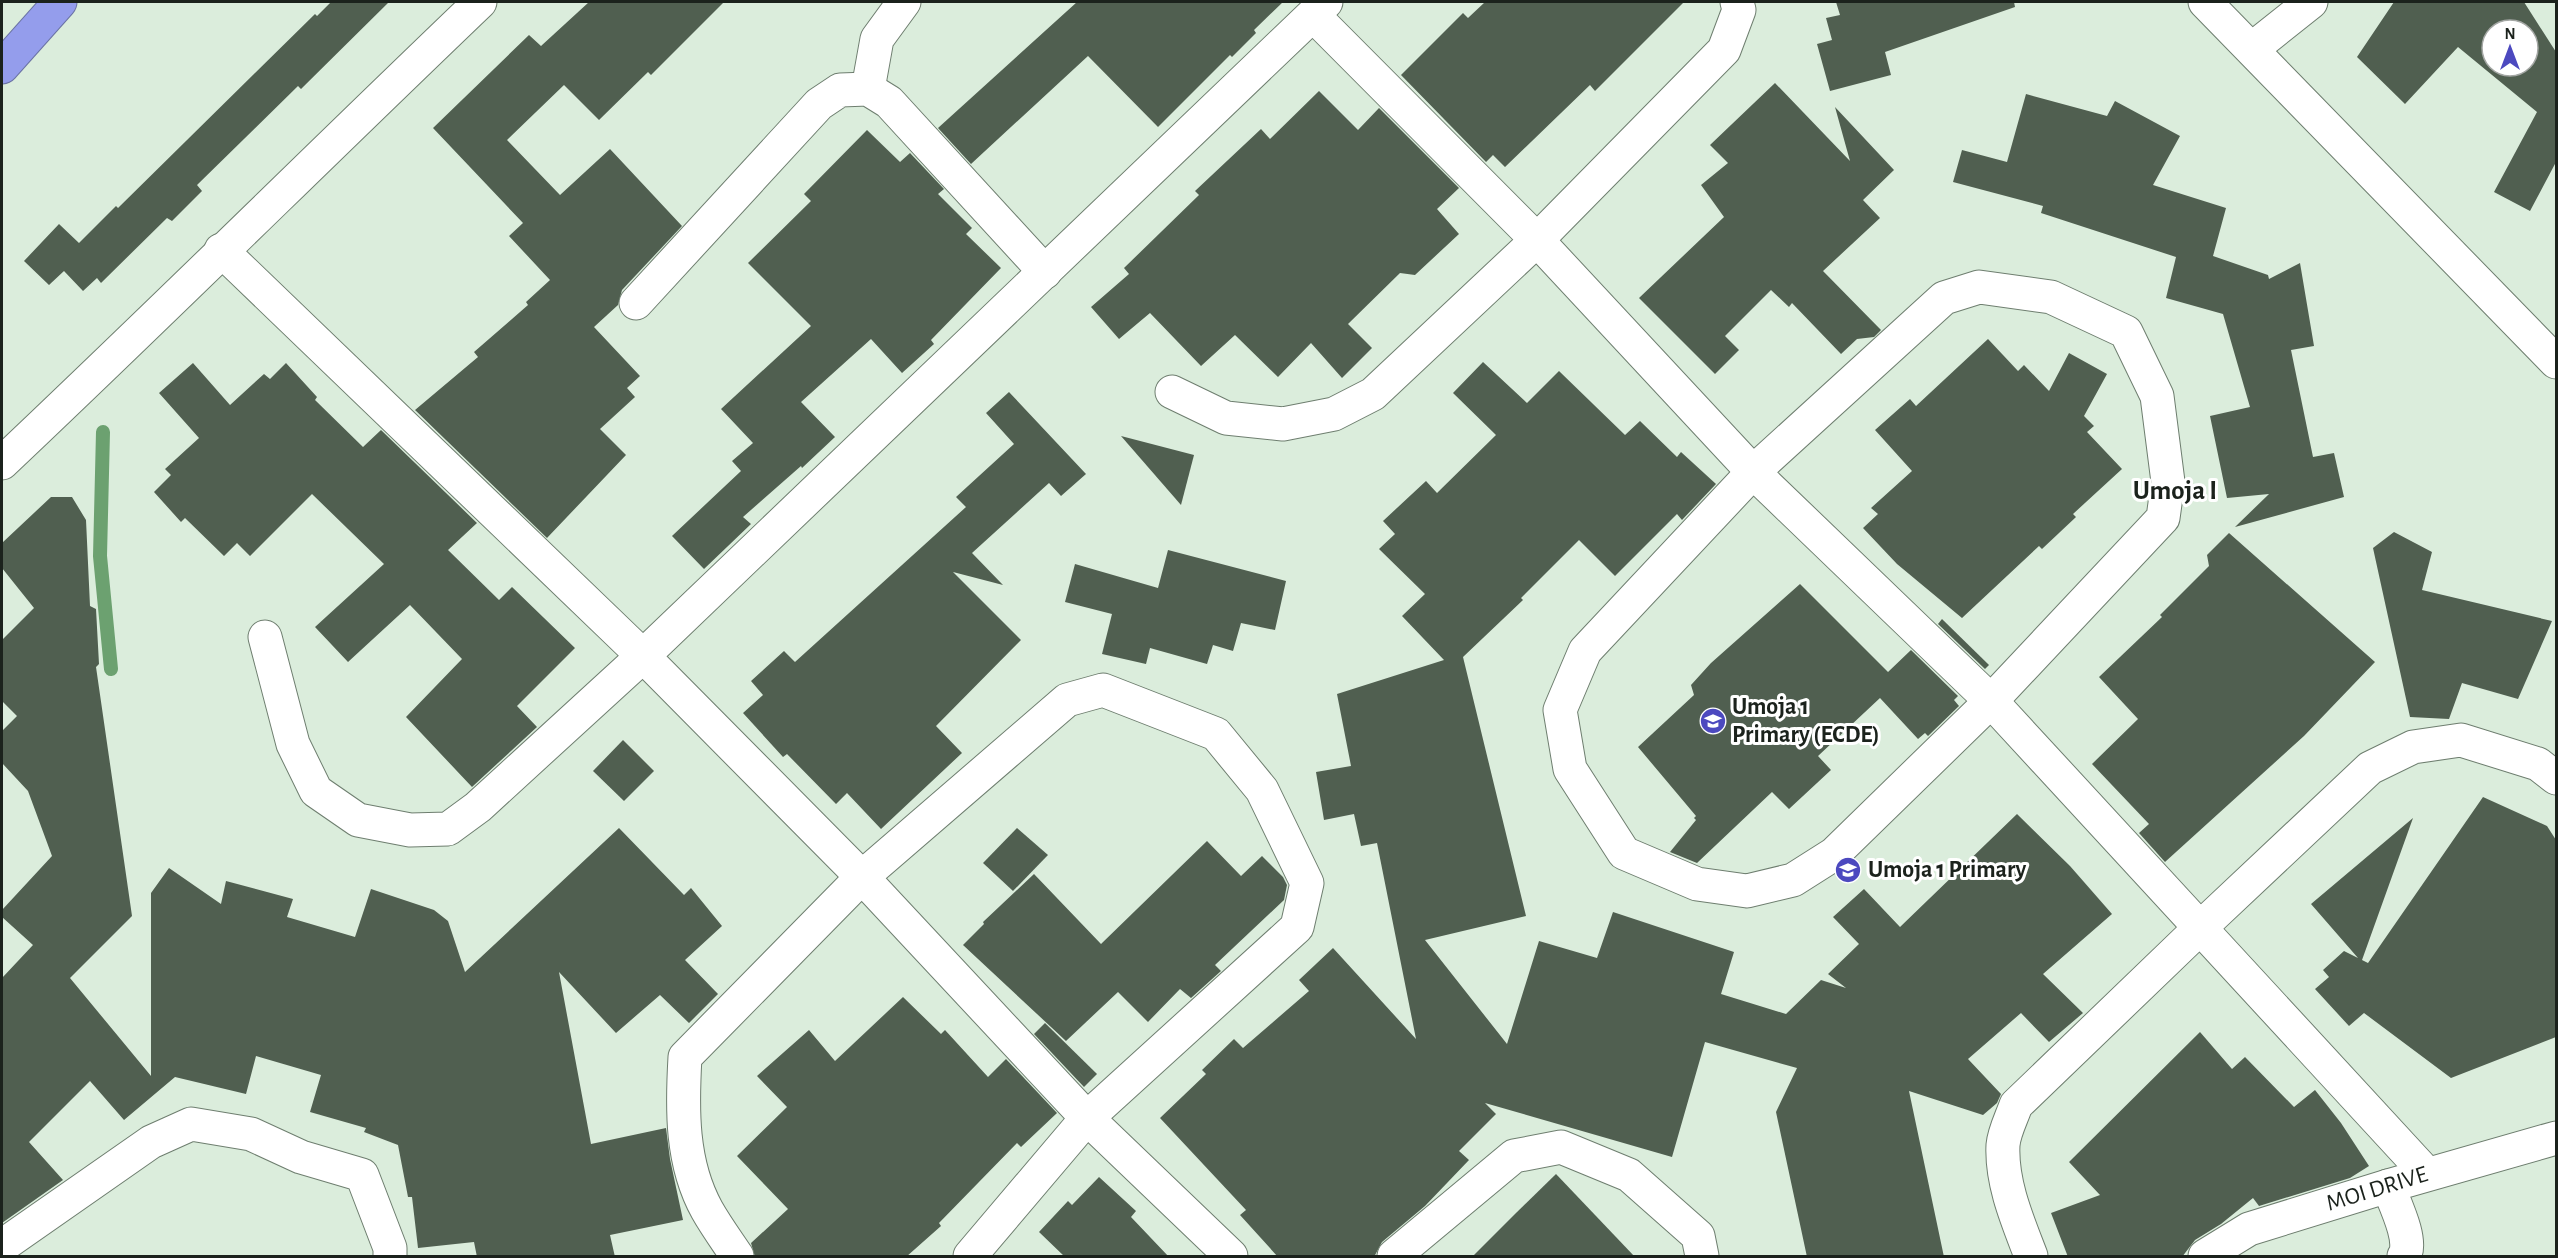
<svg xmlns="http://www.w3.org/2000/svg" width="2558" height="1258" viewBox="0 0 2558 1258" font-family="'Alegreya Sans',sans-serif">
	<style>
		.lines { fill: none; stroke-linecap: round; stroke-linejoin: round }
		.stream { stroke: #6ca170; stroke-width: 14 }
		.building { fill: #505f50; fill-rule: evenodd }
		.minor-casing { stroke: #6e7e6f; stroke-width: 35 }
		.highway-casing { stroke: #6a72a3; stroke-width: 35 }
		.minor { stroke: #fff; stroke-width: 33 }
		.highway { stroke: #949dec; stroke-width: 33 }
		.labels { text-anchor: middle; dominant-baseline: central; stroke-width: 6; stroke-linejoin: round; paint-order: stroke }
		.poi-label { font-size: 24px; font-weight: bold; fill: #1b221c; stroke: #fff; text-anchor: start }
		.street-label { font-size: 24px; fill: #1b221c; stroke: #fff }
		.quarter-label { font-size: 27px; font-weight: bold; fill: #1b221c; stroke: #fff }
	</style>
	<rect width="100%" height="100%" fill="#dbeddc"/>
	<g class="lines">
		<polyline class="stream" points="103,432 100,556 111,669"/>
	</g>
	<g class="building">
		<polygon points="331,2 389,2 301,89 298,86 197,185 202,191 172,221 167,218 101,283 97,278 83,291 64,271 49,285 24,261 59,224 79,243 116,206 118,208 315,14 317,16"/>
		<polygon points="589,2 724,2 651,75 648,72 599,120 564,85 507,140 560,195 610,149 682,226 622,290 618,305 594,327 640,376 627,388 635,397 600,429 626,455 547,538 415,410 478,357 474,352 528,305 526,302 550,280 509,236 523,223 433,128 529,35 541,46"/>
		<polygon points="1077,2 1283,2 1254,30 1256,33 1232,57 1230,55 1158,127 1088,56 971,164 938,128"/>
		<polygon points="1485,2 1684,2 1595,91 1590,85 1505,167 1493,155 1486,162 1401,75 1463,13 1468,18"/>
		<polygon points="1836,2 2014,2 2015,7 1885,52 1891,75 1830,91 1817,44 1832,40 1826,18 1840,15"/>
		<path d="M 2394,2 L 2524,2 L 2556,52 L 2556,162 L 2530,211 L 2494,192 L 2537,112 L 2458,47 L 2405,104 L 2357,57 ZM 2492,30 L 2528,30 L 2528,66 L 2492,66 Z"/>
		<polygon points="1775,83 1850,161 1835,107 1894,170 1863,200 1880,218 1823,271 1881,330 1874,337 1857,339 1841,354 1792,303 1789,307 1771,290 1725,336 1739,350 1715,374 1639,298 1724,217 1701,185 1728,163 1710,145"/>
		<polygon points="1319,91 1358,130 1379,108 1459,188 1437,209 1459,234 1415,275 1400,273 1348,324 1372,348 1342,378 1311,343 1278,377 1235,335 1201,366 1150,313 1119,339 1091,307 1129,274 1124,268 1199,195 1195,191 1261,129 1270,139"/>
		<polygon points="2026,94 2107,116 2115,101 2180,136 2153,185 2226,208 2213,256 2268,275 2269,279 2300,263 2314,346 2291,350 2313,457 2334,453 2344,497 2235,527 2269,494 2227,498 2210,416 2250,407 2223,314 2166,298 2176,257 2041,213 2043,206 1953,182 1962,150 2007,162"/>
		<polygon points="867,130 900,162 910,153 944,189 938,194 972,228 966,234 1001,268 931,340 934,344 902,373 871,339 801,402 835,437 802,468 801,466 743,517 751,524 704,569 672,536 741,471 732,461 753,443 721,409 811,326 748,263 811,201 804,194"/>
		<polygon points="1988,339 2018,371 2024,365 2049,391 2069,353 2107,374 2084,416 2094,426 2087,432 2122,469 2073,514 2076,517 2042,549 2039,546 1962,618 1897,564 1863,528 1878,514 1871,508 1912,471 1875,430 1910,399 1916,406"/>
		<polygon points="1483,362 1527,403 1559,371 1625,435 1640,421 1677,457 1681,452 1716,484 1682,520 1677,514 1615,576 1579,540 1521,598 1523,600 1463,657 1526,916 1425,940 1507,1044 1539,941 1597,958 1613,912 1734,952 1721,994 1786,1014 1821,980 1846,988 1828,974 1859,944 1833,917 1864,889 1900,927 2017,814 2070,866 2112,914 2043,974 2083,1013 2049,1042 2021,1013 1968,1059 2001,1094 1997,1103 1983,1115 1909,1091 1944,1257 1807,1257 1776,1112 1797,1068 1705,1042 1672,1157 1485,1103 1496,1114 1459,1151 1469,1160 1425,1206 1382,1242 1374,1257 1278,1257 1240,1215 1246,1210 1160,1118 1206,1074 1202,1070 1234,1039 1243,1048 1309,991 1299,980 1333,948 1416,1039 1377,843 1361,846 1354,814 1324,820 1316,772 1351,766 1337,694 1444,660 1402,616 1425,594 1379,549 1395,534 1383,521 1426,481 1437,493 1496,435 1453,393"/>
		<polygon points="193,363 230,405 264,374 270,379 286,363 317,397 315,400 363,447 381,430 477,523 448,550 499,600 512,587 575,648 517,706 537,727 472,787 406,717 462,659 410,605 348,662 315,627 384,564 312,494 250,556 237,543 224,556 185,518 181,522 154,492 171,475 165,469 199,438 159,393"/>
		<polygon points="1009,392 1086,474 1061,496 1049,483 972,553 1003,585 953,572 1021,640 936,726 962,753 881,829 847,793 836,804 787,754 783,757 743,713 763,695 751,681 784,651 795,662 966,507 956,497 1014,444 986,413"/>
		<polygon points="1121,436 1194,455 1181,505"/>
		<polygon points="51,497 72,497 86,520 90,606 96,609 99,664 96,667 132,916 70,978 151,1076 151,893 169,868 221,904 226,881 293,899 287,917 355,937 371,889 434,910 448,921 465,972 619,828 684,895 691,888 722,926 685,960 718,994 689,1023 660,995 616,1033 559,972 591,1144 666,1128 670,1159 683,1220 610,1235 615,1257 477,1257 474,1242 418,1248 412,1197 408,1197 398,1145 364,1132 366,1128 310,1112 321,1075 256,1056 246,1094 175,1077 124,1120 90,1081 29,1142 63,1180 2,1223 2,978 33,945 2,917 2,910 52,856 28,791 2,763 2,731 17,716 2,701 2,640 34,608 2,568 2,543"/>
		<polygon points="2394,532 2432,552 2422,590 2552,621 2518,699 2462,683 2449,719 2410,717 2373,548"/>
		<polygon points="2229,533 2375,662 2304,736 2165,862 2139,833 2149,824 2092,764 2138,719 2099,677 2162,617 2160,615 2209,566 2207,555"/>
		<polygon points="1168,550 1286,581 1275,630 1241,623 1233,651 1213,645 1207,664 1150,648 1146,664 1102,654 1112,614 1065,602 1075,564 1158,588"/>
		<polygon points="1800,584 1888,672 1911,650 1958,696 1954,700 1959,706 1928,736 1925,733 1918,739 1880,698 1818,756 1831,770 1789,809 1772,792 1697,863 1670,852 1696,820 1694,818 1696,816 1638,747 1694,695 1691,685 1711,663"/>
		<polygon points="1942,619 1989,665 1985,669 1938,624"/>
		<polygon points="623,740 654,771 624,801 593,771"/>
		<polygon points="2483,797 2547,826 2556,840 2556,1037 2451,1078 2364,1013 2349,1026 2315,989 2329,977 2323,970 2344,951 2358,958 2311,904 2413,818 2362,960 2368,963"/>
		<polygon points="1017,828 1048,855 1013,891 983,863"/>
		<polygon points="1207,841 1241,876 1262,856 1283,877 1287,885 1284,900 1215,965 1221,971 1191,998 1180,989 1148,1022 1118,992 1066,1041 963,945 984,924 983,922 1034,874 1101,944"/>
		<polygon points="903,997 941,1034 945,1030 988,1077 1006,1059 1057,1113 1021,1147 1017,1143 939,1223 941,1226 906,1257 755,1257 751,1243 788,1209 737,1156 787,1107 757,1076 809,1030 835,1061"/>
		<polygon points="1045,1023 1097,1074 1084,1087 1034,1034"/>
		<polygon points="2200,1032 2232,1069 2245,1057 2294,1107 2315,1090 2341,1123 2369,1166 2350,1178 2259,1206 2253,1198 2221,1224 2195,1240 2182,1257 2068,1257 2051,1213 2100,1195 2069,1162"/>
		<polygon points="1556,1174 1635,1257 1472,1257 1515,1214"/>
		<polygon points="1099,1177 1136,1211 1131,1217 1169,1257 1065,1257 1039,1232 1068,1201 1072,1205"/>
	</g>
	<g class="lines">
		<g class="minor-casing">
			<g id="minor">
				<polyline points="2205,2 2556,362"/>
				<polyline points="1313,15 1537,240 1753,472 1991,701 2427,1174"/>
				<polyline points="2252,49 2311,2"/>
				<polyline points="868,89 877,39 904,2"/>
				<polyline points="221,250 643,656 862,877 1087,1118 1231,1256"/>
				<polygon points="1979,287 2051,297 2126,332 2157,396 2168,482 2163,518 1991,701 1834,854 1793,880 1747,891 1697,884 1624,853 1570,769 1560,710 1585,651 1753,472 1944,298"/>
				<polyline points="636,303 819,104 840,90 868,89 889,102 1045,272"/>
				<polyline points="1172,392 1226,418 1283,424 1334,414 1373,394 1537,240 1724,50 1739,10 1737,2"/>
				<path d="M 2,463 C 163,311 320,155 480,2"/>
				<polyline points="265,637 293,744 316,791 358,820 410,830 448,829 478,807 643,656 1326,2"/>
				<path d="M 2388,1186 C 2394,1202 2414,1242 2404,1256"/>
				<polyline points="2,1246 151,1142 191,1124 251,1134 301,1157 362,1175 390,1248 390,1256"/>
				<path d="M 737,1256 C 727,1241 716,1226 707,1210 C 681,1163 682,1109 685,1057 L 862,877 L 1067,700 L 1103,690 L 1216,734 L 1262,790 L 1307,883 L 1297,927 L 1087,1118 L 970,1256"/>
				<polyline points="1394,1256 1514,1156 1561,1147 1629,1175 1698,1236 1702,1256"/>
				<path d="M 2031,1256 C 2018,1222 2001,1183 2003,1145 C 2004,1132 2012,1117 2016,1105 L 2201,927 L 2370,768 L 2413,747 L 2461,740 L 2538,764 L 2556,778"/>
				<polyline points="2205,1256 2249,1229 2388,1186 2556,1138"/>
			</g>
		</g>
		<g class="highway-casing">
			<polyline id="highway" points="2,67 60,2"/>
		</g>
		<use href="#minor" class="minor"/>
		<use href="#highway" class="highway"/>
	</g>
	<defs>
		<g id="school-disc" transform="scale(1.35)"><circle r="9.5" fill="#4c49bf" stroke="#fff"/><path d="M0-5L7-2L0 1L-7-2ZM-4 1L0 2.5L4 1V4Q0 6-4 4Z" fill="#fff"/></g>
	</defs>
	<g fill-rule="evenodd">
		<use href="#school-disc" x="1713" y="721"/>
		<use href="#school-disc" x="1848" y="870"/>
	</g>
	<g class="labels">
		<g class="poi-label">
			<text x="1732" y="707">Umoja 1<tspan x="1732" dy="28">Primary (ECDE)</tspan></text>
			<text x="1868" y="870">Umoja 1 Primary</text>
		</g>
		<g class="street-label">
			<text transform="translate(2377 1189) rotate(-17)">MOI DRIVE</text>
		</g>
		<g class="quarter-label">
			<text x="2175" y="490">Umoja I</text>
		</g>
	</g>
	<rect width="2558" height="1258" fill="none" stroke="#1b221c" stroke-width="6"/>
	<g transform="translate(2510 48)"><circle r="28" fill="#ffffff" stroke="#a4a7a4" stroke-width="1.5"/>
	<path d="M0-4.5L10 22L0 15L-10 22Z" fill="#4c49bf"/>
	<text y="-9" font-size="16" font-weight="bold" text-anchor="middle" fill="#1b221c">N</text>
	</g>
</svg>
